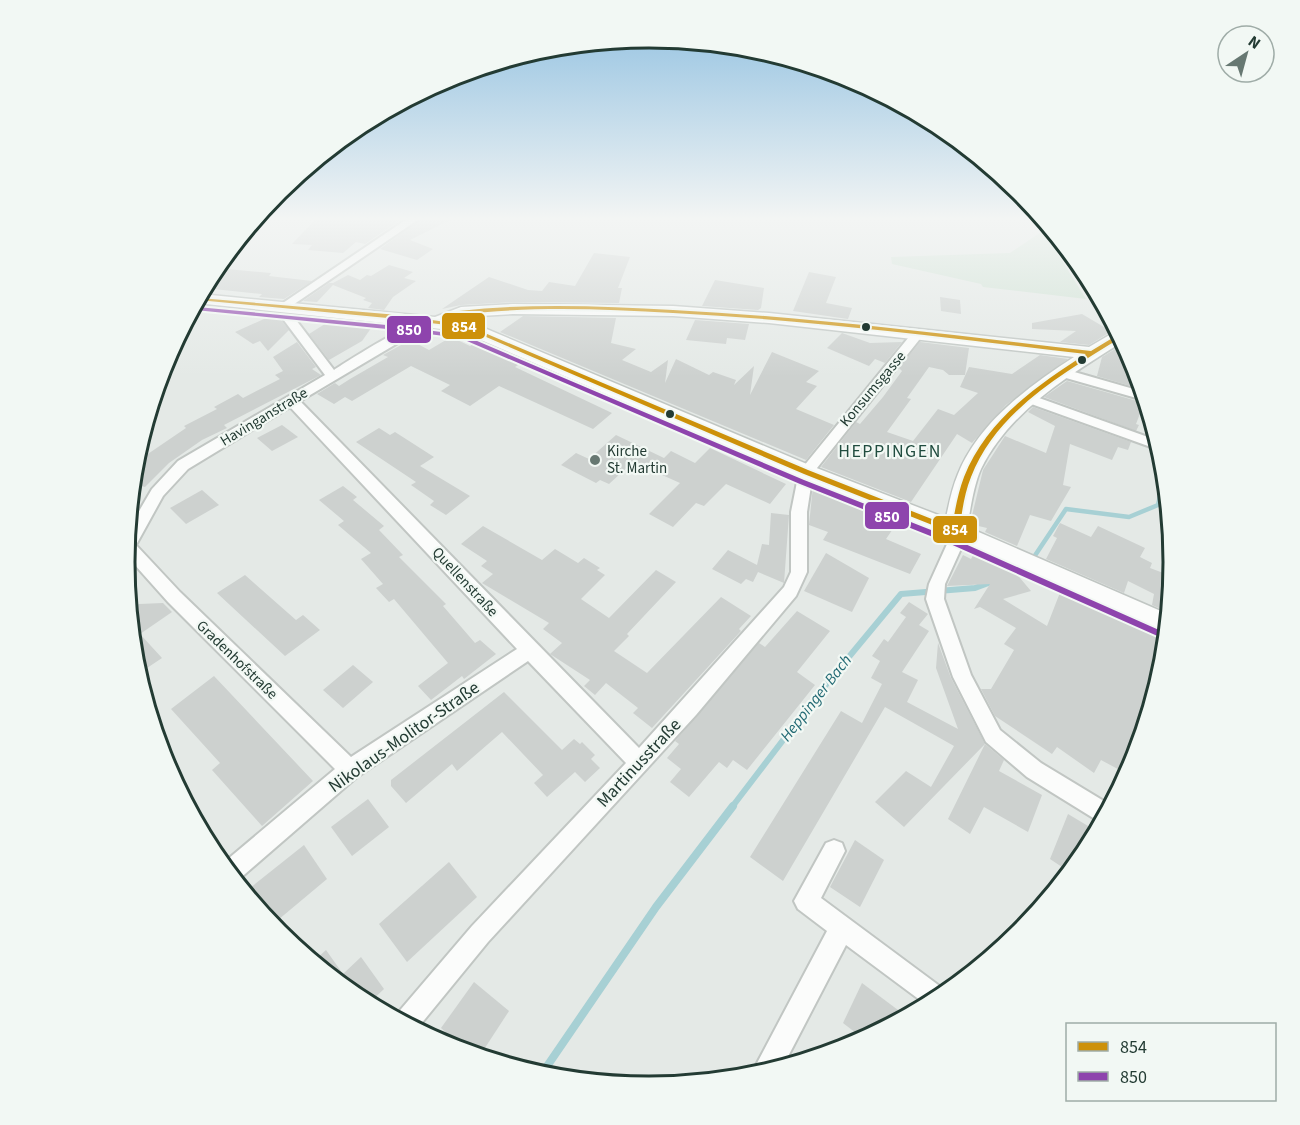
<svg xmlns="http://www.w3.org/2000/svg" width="1300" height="1125" viewBox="0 0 1300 1125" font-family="'Source Sans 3',sans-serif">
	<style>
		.green { fill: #cee1d3 }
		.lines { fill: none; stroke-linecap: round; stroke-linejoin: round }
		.stream-far2 { stroke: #a7d0d4; stroke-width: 4.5 }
		.stream-far1 { stroke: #a7d0d4; stroke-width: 6 }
		.stream { stroke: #a7d0d4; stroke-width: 8 }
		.building { fill: #cdd1cf }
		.minor-casing { stroke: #c1c6c3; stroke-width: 4 }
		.secondary-casing { stroke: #c0c6c3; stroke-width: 3 }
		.minor { fill: #fbfcfb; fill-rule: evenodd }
		.secondary { fill: #fbfcfb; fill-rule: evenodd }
		.bus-1-casing { stroke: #f2f8f4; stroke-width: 4 }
		.bus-2-casing { stroke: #f2f8f4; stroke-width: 4 }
		.bus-1 { fill: #cd910a; fill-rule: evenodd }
		.bus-2 { fill: #8e44ad; fill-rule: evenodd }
		.bus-dot { fill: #233b33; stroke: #f2f8f4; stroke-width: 2 }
		.poi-dot { fill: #677872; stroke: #f2f8f4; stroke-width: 2 }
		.labels { text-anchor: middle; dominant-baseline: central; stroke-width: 4.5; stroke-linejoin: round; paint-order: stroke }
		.street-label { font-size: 15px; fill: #233b33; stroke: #f2f8f4 }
		.poi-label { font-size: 15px; fill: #233b33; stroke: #f2f8f4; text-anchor: start }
		.water-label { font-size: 16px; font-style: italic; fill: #216973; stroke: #f2f8f4 }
		.quarter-label { font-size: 18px; letter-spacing: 1.5px; fill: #204c3f; stroke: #f2f8f4 }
		.near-street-label { font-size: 18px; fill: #233b33; stroke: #f2f8f4 }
		.rim { fill: none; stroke: #233b33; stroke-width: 3 }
		.line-badge { stroke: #f2f8f4; stroke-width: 2 }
		.badge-label { font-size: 16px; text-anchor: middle; font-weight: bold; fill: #fff }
	</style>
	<rect width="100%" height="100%" fill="#e4e9e6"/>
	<polygon class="green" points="1050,226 1066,246 1056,251 1086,299 983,287 981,284 892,264 891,257 1010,253"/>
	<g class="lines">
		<polyline class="stream-far2" points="1032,560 1066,509 1129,517 1158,505 1166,469"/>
		<g class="stream-far1">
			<polyline points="1011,575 1034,559"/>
			<polyline points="732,807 819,693 901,594 975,588 991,582"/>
		</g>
		<polyline class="stream" points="541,1075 656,907 733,806"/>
	</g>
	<g class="building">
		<polygon points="316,219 402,219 365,244 356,242 343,253 308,250 312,245 292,244"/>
		<polygon points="421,219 452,219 410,240 433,249 417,260 380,249"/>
		<polygon points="594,253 630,257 618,288 622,288 619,303 513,302 461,305 442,309 489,277 528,290 542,291 549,282 575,286"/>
		<polygon points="389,265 413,272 404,278 416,281 393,297 384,310 368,308 372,303 363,300 366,298 333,285 317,302 303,301 329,283 333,283 348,275 360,280 367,275 371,276"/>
		<polygon points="216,268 271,273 269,276 312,281 284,299 259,297 262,294 204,288"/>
		<polygon points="809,272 836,277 826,303 852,308 848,319 793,311"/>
		<polygon points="715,280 764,288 761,308 758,310 702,306"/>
		<polygon points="940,297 960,300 961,314 941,311"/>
		<polygon points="275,314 280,314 281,320 289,330 268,351 260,341 253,344 235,332"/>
		<polygon points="1082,314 1109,330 1112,319 1117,328 1089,345 1060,342 1076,331 1032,329 1032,323"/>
		<polygon points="523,316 616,318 611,343 636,349 622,360 651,372 668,360 665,383 676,359 709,375 713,372 736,380 734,385 754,366 750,395 772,352 819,371 806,382 817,386 796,409 834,425 806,460 500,332"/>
		<polygon points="695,320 749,324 745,340 727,338 726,344 686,340"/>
		<polygon points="328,322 357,322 374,324 362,341 329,360 309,334"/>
		<polygon points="842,333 870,343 902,342 885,363 875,359 869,366 827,348"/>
		<polygon points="451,337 470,346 478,341 524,361 515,367 612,413 593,429 499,386 470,406 441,391 450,385 411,366 352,401 345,397 334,404 317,394 335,383 339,386 350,379 388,357 383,355 410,340 429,350"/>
		<polygon points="297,342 316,367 312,369 321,375 224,425 227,428 202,440 169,463 145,487 133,484 135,460 139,460 186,428 184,426 217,409 214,407 238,394 243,398 280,379 275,375 283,371 273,357"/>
		<polygon points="920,342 969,348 965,375 949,375 943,370 929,367 907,398 911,399 887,432 913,441 938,409 954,415 978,393 960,387 969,367 1012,374 1040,355 1068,359 1006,405 972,443 957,434 911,502 821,467 856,422 860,424 883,397 902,371 899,368"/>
		<polygon points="1125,343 1135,362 1144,390 1097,376 1102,357"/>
		<polygon points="1067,381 1144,403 1136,424 1139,425 1136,431 1044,397"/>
		<polygon points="1033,407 1131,442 1128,450 1118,447 1112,460 1070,444 1063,485 1071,487 1051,521 1030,515 1017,546 985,532 987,528 970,524 983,470 1005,436 1046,453 1055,426 1028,412"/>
		<polygon points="282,425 298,437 272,451 257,438"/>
		<polygon points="379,428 390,435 395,432 434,457 420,466 470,496 446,515 430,505 434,501 411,485 416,482 356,442"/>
		<polygon points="616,435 664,458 671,451 695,463 710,448 786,484 770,504 726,484 704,506 696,503 673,527 649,514 680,483 633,462 609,484 600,480 596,483 561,465 576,453 589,459"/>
		<polygon points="343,486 357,497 353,500 384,526 379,530 403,555 399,557 446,604 443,606 475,643 480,640 496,654 464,679 462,676 431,700 418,686 448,663 394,599 389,602 376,588 383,584 361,559 371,553 338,525 344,521 319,500"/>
		<polygon points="813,486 899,520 886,539 921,554 910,574 823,540 828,532 809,525"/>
		<polygon points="202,490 219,505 186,524 170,508"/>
		<polygon points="771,513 789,515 784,583 758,572 753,582 746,579 741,584 712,569 728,550 757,565 762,544 769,545"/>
		<polygon points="1060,523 1091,537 1098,526 1145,548 1140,557 1152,563 1150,568 1174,577 1170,613 1152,605 1154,594 1128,581 1124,593 1046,559 1057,538 1053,536"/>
		<polygon points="483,526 542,560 555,549 578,563 584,558 600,568 597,570 605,575 581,599 609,618 656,570 676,582 627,634 629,636 614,651 647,673 721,597 751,616 739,629 741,631 652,728 633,713 638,708 606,683 595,695 584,686 590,680 550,654 562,643 543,629 549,623 482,583 493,574 481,566 487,561 461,544"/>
		<polygon points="975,552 1016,571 1014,571 1031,591 1003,599 1047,626 1061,590 1168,638 1165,665 1135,764 1129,775 1101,760 1094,773 1057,747 1052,754 995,716 981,689 991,689 1014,650 1004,644 1016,628 980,607 974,609 990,584 947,586 963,555 971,559"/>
		<polygon points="826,553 869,578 852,612 804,591"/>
		<polygon points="245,575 296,620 303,615 320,630 285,656 217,593"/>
		<polygon points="909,602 928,614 919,625 929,631 902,672 918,680 907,702 958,729 936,668 938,643 951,678 985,744 904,827 875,802 906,771 931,787 954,746 885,707 783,881 750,857 841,711 862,723 882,684 871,678 880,661 872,656 884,639 888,642 906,617 900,613"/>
		<polygon points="163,603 172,612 140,634 162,658 138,674 130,610 139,604"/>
		<polygon points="797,611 830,631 797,672 815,685 747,770 733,760 727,768 719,762 689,797 670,782 681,769 667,758 679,744 675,741 759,643 765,647"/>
		<polygon points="353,665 373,682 343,708 323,690"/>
		<polygon points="214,676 313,781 262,826 212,770 220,763 171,709"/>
		<polygon points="504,692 562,750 574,739 580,744 582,742 595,755 591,759 600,768 585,782 575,772 547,797 534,783 543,775 502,732 457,771 452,764 406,803 391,786 391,780"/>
		<polygon points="985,744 1004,760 999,771 1042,795 1028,832 984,807 970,834 948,819"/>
		<polygon points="368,799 389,827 352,856 331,827"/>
		<polygon points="1068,814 1098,832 1086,854 1071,873 1050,859"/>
		<polygon points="855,840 884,860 860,907 830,887"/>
		<polygon points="304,845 327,879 272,925 245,892"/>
		<polygon points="449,862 477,897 407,962 379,924"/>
		<polygon points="326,950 343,974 361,957 384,989 368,1004 358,999 313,962"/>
		<polygon points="474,982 509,1011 479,1057 470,1054 441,1028"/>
		<polygon points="862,983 898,1010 890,1026 865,1040 843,1023"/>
	</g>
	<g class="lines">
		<g class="minor-casing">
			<g id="minor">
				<polygon points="407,219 419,219 284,311 276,311 274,309"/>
				<path d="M 289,315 L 293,316 L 334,370 C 353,358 419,315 438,318 L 438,324 L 413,334 L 300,401 L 639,748 L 784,587 L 791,572 L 791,512 L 799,472 L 913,332 L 917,331 L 923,335 L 813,473 L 807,512 L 807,572 L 796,596 L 696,715 L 488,942 L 416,1030 L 395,1018 L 396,1015 L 472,926 L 626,763 L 528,661 L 357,777 L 237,881 L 222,864 L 335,769 L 168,602 L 126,555 L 128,530 L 152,489 L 178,461 L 325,375 L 283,319 ZM 290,407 L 517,649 L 351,757 L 180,592 L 136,545 L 163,496 L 188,469 Z"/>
				<polygon points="1064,369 1144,392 1147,401 1059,376 1058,373 1059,370"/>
				<polygon points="1028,394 1159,441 1162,451 1023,401 1021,398"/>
				<polygon points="955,525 961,527 964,542 945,584 944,599 971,675 1000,730 1041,763 1112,806 1103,824 1027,777 986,742 953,677 926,599 929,584 948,542 947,531 949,527"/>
				<polygon points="834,840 842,843 845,851 821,898 949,993 928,1006 846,945 782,1068 753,1077 752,1074 756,1065 827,931 798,909 794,901 826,843"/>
			</g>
		</g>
		<g class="secondary-casing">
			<path id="secondary" d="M 201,294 L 435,317 L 461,307 L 513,304 L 673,306 L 769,313 L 1089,347 L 1118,330 L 1124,341 C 1071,374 1010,410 981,469 C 973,487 971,508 967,527 L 1170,615 L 1168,636 L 947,537 L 798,477 L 460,331 L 196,303 ZM 513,314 L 673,316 L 769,323 L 1074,357 C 1029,386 979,422 958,474 C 952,488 949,503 946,518 L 814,467 L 470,322 L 455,320 L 463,317 Z"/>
		</g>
		<use href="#minor" class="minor"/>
		<use href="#secondary" class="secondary"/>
		<g class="bus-1-casing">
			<path id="bus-1" d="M 199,298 L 398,315 L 466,325 L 808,470 L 952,527 C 955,510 958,493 964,477 C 986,421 1037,385 1086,354 C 949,338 811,320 673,313 C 602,309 530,306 459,315 L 456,313 L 459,311 C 530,303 602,306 673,310 C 813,317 952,335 1091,351 L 1119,334 L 1122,337 C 1064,373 997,410 971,477 C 964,494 962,513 959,531 L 955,534 L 804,474 L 463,327 L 398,319 L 198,300 Z"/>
		</g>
		<g class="bus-2-casing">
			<polygon id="bus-2" points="197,307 397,326 463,335 804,480 954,539 1168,634 1167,639 1162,638 948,543 800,484 460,338 397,330 195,310 195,308"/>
		</g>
		<use href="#bus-1" class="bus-1"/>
		<use href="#bus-2" class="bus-2"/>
	</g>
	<linearGradient id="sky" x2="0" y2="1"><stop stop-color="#8ebfe0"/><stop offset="0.58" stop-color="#f3f5f4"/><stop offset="1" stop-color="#f3f5f4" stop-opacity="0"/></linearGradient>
	<rect width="1300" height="377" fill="url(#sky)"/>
	<g class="bus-dot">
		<circle cx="866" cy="327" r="5"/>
		<circle cx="1082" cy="360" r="5"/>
		<circle cx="670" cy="414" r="5"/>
	</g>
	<circle class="poi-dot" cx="595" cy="460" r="6"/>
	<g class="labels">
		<g class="street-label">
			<text transform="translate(873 389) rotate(-50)">Konsumsgasse</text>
			<text transform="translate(264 417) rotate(-31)">Havinganstraße</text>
			<text transform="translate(465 582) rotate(47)">Quellenstraße</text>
			<text transform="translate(237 660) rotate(44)">Gradenhofstraße</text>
		</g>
		<g class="poi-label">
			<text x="607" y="451">Kirche<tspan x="607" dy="17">St. Martin</tspan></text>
		</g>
		<g class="water-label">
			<text transform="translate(816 698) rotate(-52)">Heppinger Bach</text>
		</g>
		<g class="quarter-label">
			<text x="890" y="451">HEPPINGEN</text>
		</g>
		<g class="near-street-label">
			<text transform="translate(404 737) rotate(-35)">Nikolaus-Molitor-Straße</text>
			<text transform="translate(639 763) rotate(-47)">Martinusstraße</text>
		</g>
	</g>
	<path d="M0 0H1300V1125H0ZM135 562a514 514 0 1 1 1028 0a514 514 0 1 1-1028 0Z" fill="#f2f8f4" fill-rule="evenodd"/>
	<path class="rim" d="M135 562a514 514 0 1 1 1028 0a514 514 0 1 1-1028 0Z"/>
	<g class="line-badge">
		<rect x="441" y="312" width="45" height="28" rx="6" fill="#cd910a"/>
		<rect x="386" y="315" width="46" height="29" rx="6" fill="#8e44ad"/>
		<rect x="864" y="501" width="46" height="29" rx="6" fill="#8e44ad"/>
		<rect x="932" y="515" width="46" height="29" rx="6" fill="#cd910a"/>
	</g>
	<g class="badge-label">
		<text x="464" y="332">854</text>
		<text x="409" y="335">850</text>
		<text x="887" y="522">850</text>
		<text x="955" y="535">854</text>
	</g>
	<rect x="1066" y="1023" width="210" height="78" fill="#f2f8f4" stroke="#9faca7" stroke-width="1.5"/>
	<rect x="1078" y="1042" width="30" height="9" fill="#cd910a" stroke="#9faca7" stroke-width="1.5"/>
	<text x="1120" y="1053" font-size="18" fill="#233b33">854</text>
	<rect x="1078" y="1072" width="30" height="9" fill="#8e44ad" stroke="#9faca7" stroke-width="1.5"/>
	<text x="1120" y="1083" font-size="18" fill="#233b33">850</text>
	<g transform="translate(1246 54) rotate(36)"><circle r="28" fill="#f2f8f4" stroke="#9faca7" stroke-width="1.5"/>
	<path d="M0-4.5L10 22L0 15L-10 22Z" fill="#677872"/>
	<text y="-9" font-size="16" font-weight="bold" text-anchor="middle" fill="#233b33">N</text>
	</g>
</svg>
